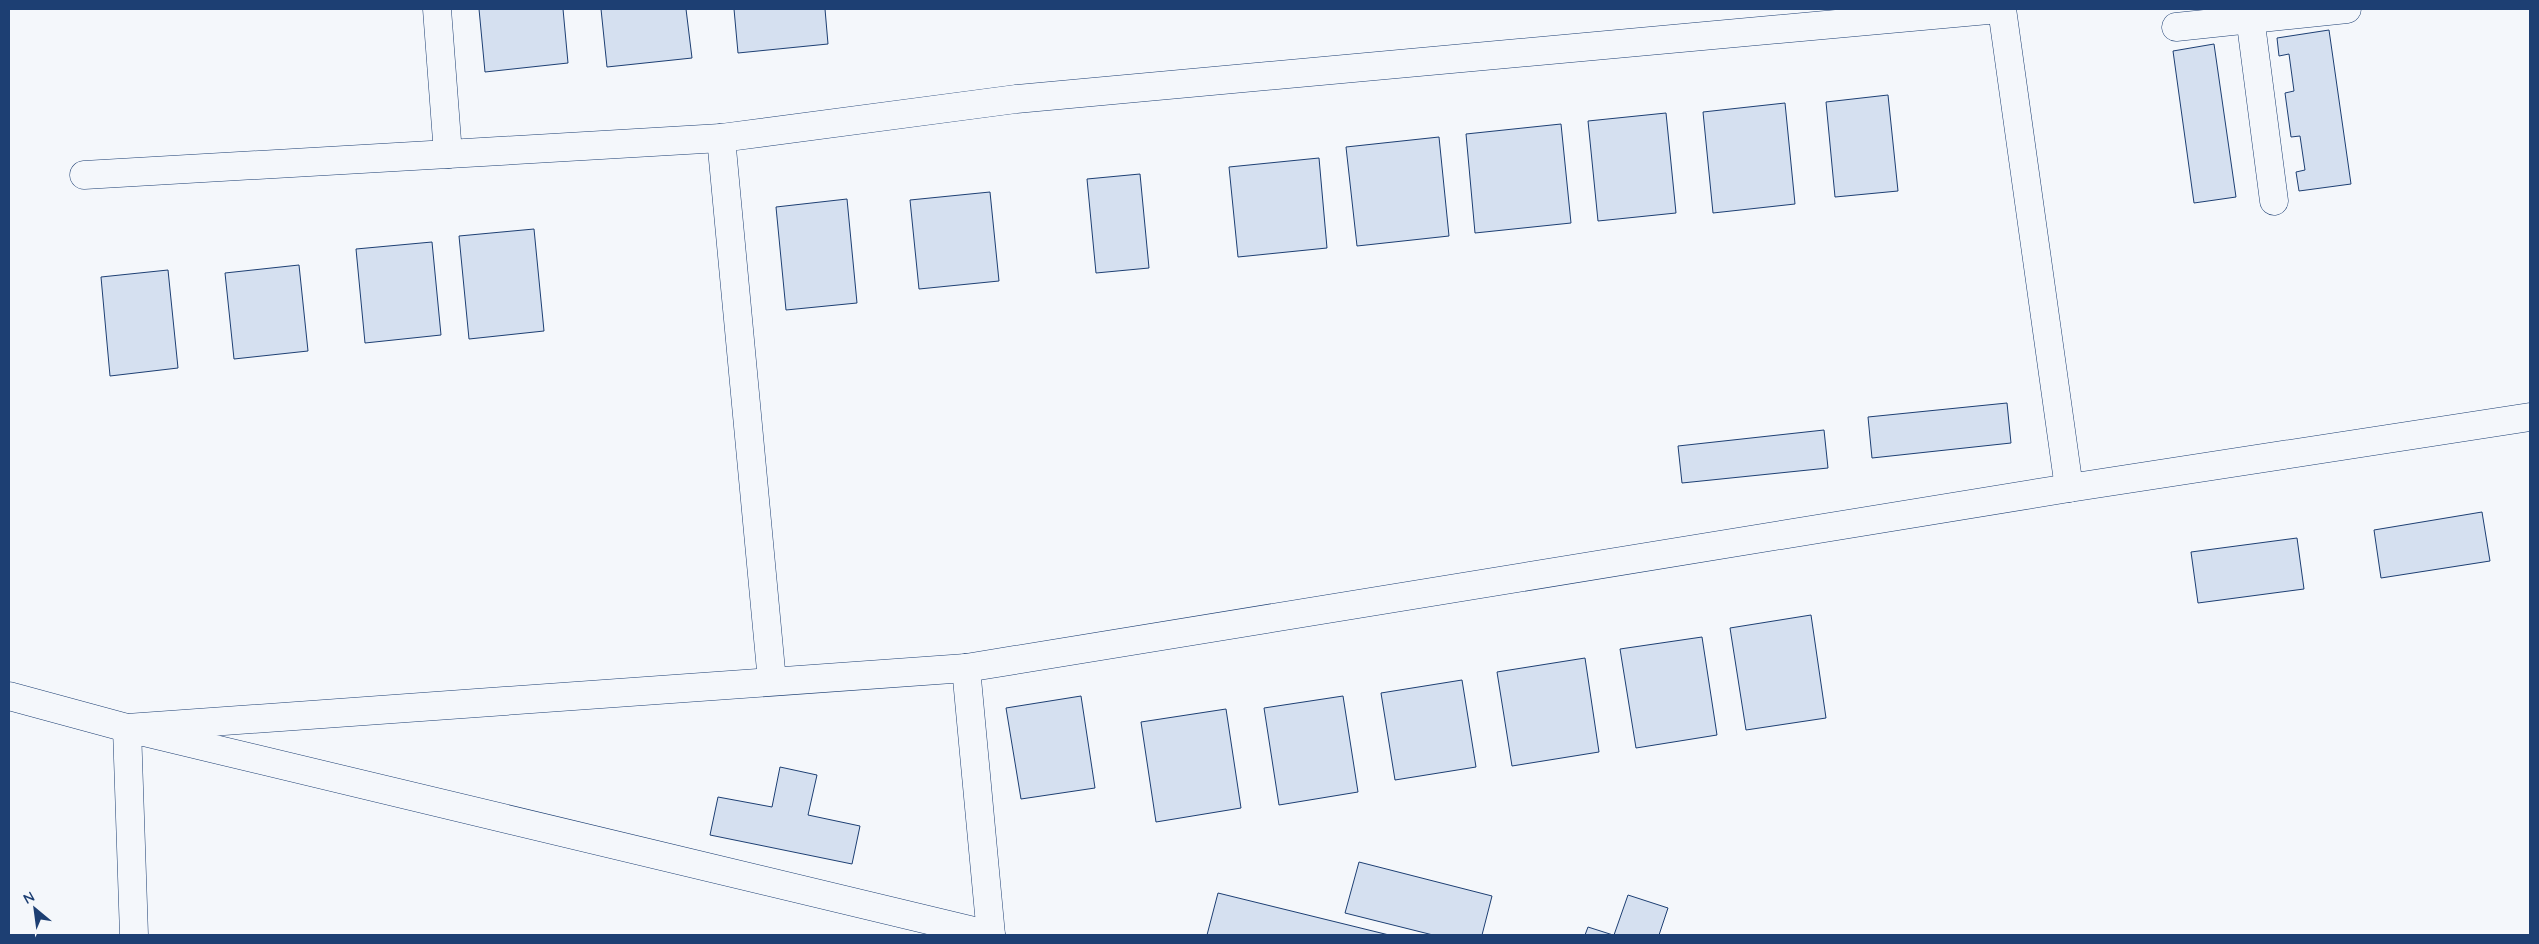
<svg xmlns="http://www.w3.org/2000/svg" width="2539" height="944" viewBox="0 0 2539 944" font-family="Quicksand,sans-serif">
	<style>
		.building { fill: #d5e0f0; stroke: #1d3f73 }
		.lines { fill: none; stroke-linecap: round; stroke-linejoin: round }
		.street-casing { stroke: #1d3f73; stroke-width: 29 }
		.street { stroke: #f4f7fb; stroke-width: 28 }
	</style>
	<rect width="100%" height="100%" fill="#f4f7fb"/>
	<g class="building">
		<polygon points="479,9 563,9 568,63 485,72"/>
		<polygon points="601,9 686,9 692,58 607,67"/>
		<polygon points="734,9 825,9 828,44 738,53"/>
		<polygon points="2329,30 2351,184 2299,191 2296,172 2305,170 2300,136 2291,137 2285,93 2294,91 2289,54 2279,56 2277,38"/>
		<polygon points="2214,44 2236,197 2194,203 2173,51"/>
		<polygon points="1888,95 1898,191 1835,197 1826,102"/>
		<polygon points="1785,103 1795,204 1713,213 1703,112"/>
		<polygon points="1666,113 1676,213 1598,221 1588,121"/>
		<polygon points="1561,124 1571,223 1475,233 1466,134"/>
		<polygon points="1439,137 1449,236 1357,246 1346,147"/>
		<polygon points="1319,158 1327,248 1238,257 1229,167"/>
		<polygon points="1140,174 1149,268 1096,273 1087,179"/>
		<polygon points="990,192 999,281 919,289 910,200"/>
		<polygon points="847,199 857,303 786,310 776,207"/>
		<polygon points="534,229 544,331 469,339 459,236"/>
		<polygon points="432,242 441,335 365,343 356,249"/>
		<polygon points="299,265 308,351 234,359 225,273"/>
		<polygon points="168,270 178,368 110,376 101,277"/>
		<polygon points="2007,403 2011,443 1872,458 1868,417"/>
		<polygon points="1824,430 1828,468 1682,483 1678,446"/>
		<polygon points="2482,512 2490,561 2381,578 2374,530"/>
		<polygon points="2297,538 2304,589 2198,603 2191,552"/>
		<polygon points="1811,615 1826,718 1746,730 1730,628"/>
		<polygon points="1702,637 1717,735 1636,748 1620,649"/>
		<polygon points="1585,658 1599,752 1512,766 1497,672"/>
		<polygon points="1462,680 1476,767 1395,780 1381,693"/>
		<polygon points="1081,696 1095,788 1021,799 1006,708"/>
		<polygon points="1343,696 1358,792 1279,805 1264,708"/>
		<polygon points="1226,709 1241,808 1156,822 1141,722"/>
		<polygon points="780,767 817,775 808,815 860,826 852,864 710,835 718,797 772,807"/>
		<polygon points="1359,862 1492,896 1482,935 1433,935 1345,913"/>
		<polygon points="1218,893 1389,935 1207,935"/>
		<polygon points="1628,895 1668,908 1659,935 1614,935"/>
		<polygon points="1588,927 1613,935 1585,935"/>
	</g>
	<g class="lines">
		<g class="street-casing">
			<g id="street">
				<polyline points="437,9 448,154 721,138 1016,99 1999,9"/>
				<polyline points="2002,9 2069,488"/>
				<polyline points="2249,9 2274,201"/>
				<polyline points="2176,27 2347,9"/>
				<polyline points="721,138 772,681"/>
				<polyline points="84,175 448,154"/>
				<polyline points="966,668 991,935"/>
				<polyline points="9,696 127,728 966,668 2069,488 2530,417"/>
				<polyline points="134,935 127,728 991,935"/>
			</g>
		</g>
		<use href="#street" class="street"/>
	</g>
	<rect width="2539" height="944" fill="none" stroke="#1d3f73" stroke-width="20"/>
	<g transform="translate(35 909) rotate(331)" stroke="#f4f7fb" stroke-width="4" paint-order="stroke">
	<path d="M0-4L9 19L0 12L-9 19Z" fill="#1d3f73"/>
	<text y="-8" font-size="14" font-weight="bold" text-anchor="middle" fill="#1d3f73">N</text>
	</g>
</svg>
